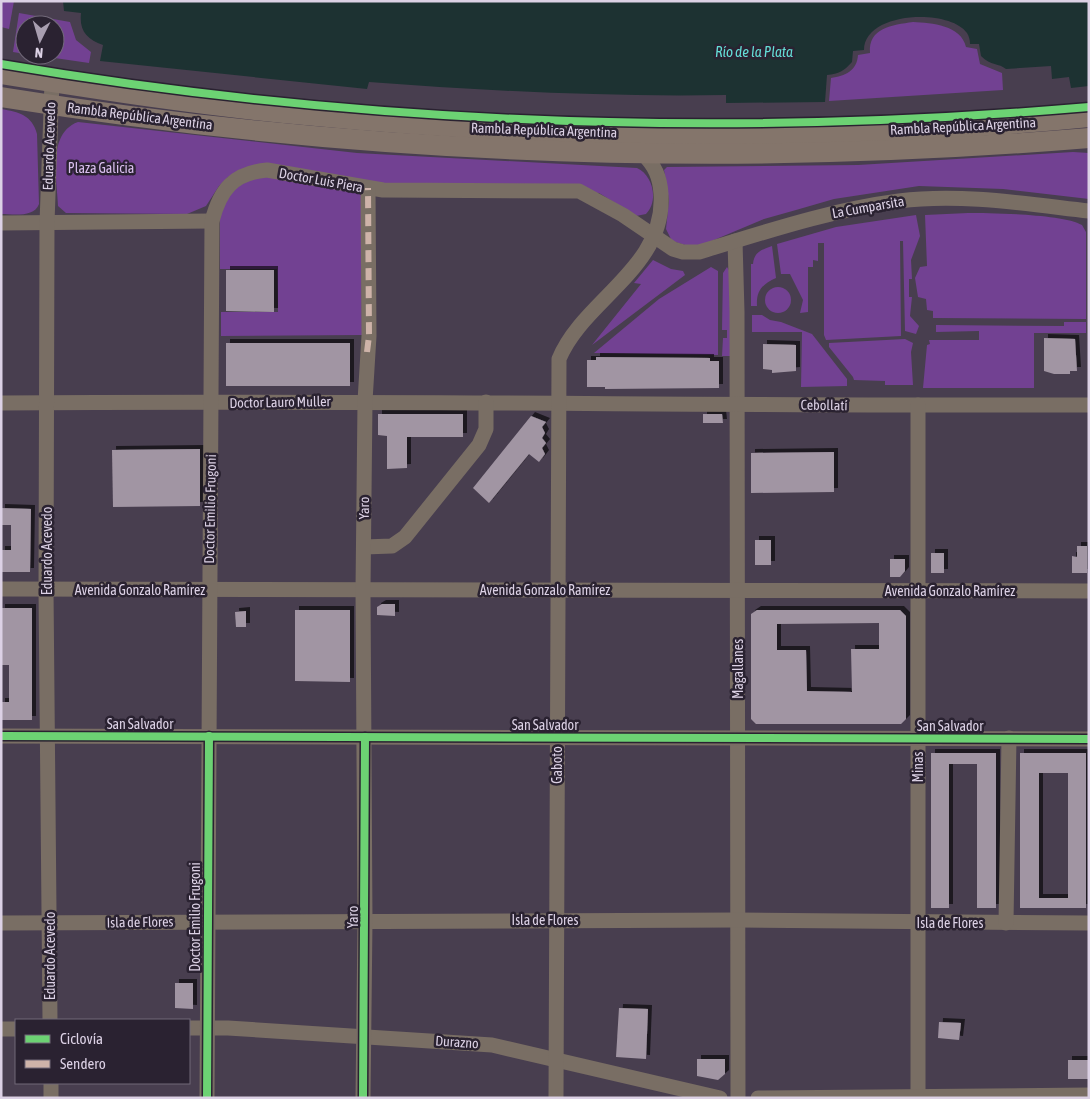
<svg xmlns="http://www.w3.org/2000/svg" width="1090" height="1099" viewBox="0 0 1090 1099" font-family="'Asap Condensed',sans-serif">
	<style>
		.green { fill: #724192 }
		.water { fill: #1d3232 }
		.building { fill: #a195a3; fill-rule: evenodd; filter: url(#shadow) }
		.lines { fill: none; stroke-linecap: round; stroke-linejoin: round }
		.minor { stroke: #796e64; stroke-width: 15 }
		.major { stroke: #84756b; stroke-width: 20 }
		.quiet { stroke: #ceb3a9; stroke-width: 6; stroke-dasharray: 12 6; stroke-linecap: butt }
		.cycleway-casing { stroke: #2a2231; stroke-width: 11 }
		.cycleway { stroke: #6cd273; stroke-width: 8 }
		.labels { text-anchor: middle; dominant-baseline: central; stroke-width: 5; stroke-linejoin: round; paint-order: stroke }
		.street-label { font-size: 14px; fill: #dcd1e5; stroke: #2a2231 }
		.park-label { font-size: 14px; fill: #dabfef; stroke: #2a2231 }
		.water-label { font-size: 15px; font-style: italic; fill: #64ddd6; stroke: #2a2231 }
	</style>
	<defs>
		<filter id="shadow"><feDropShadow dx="4" dy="-4" stdDeviation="0" flood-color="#0009"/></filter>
	</defs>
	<rect width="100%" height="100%" fill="#483e4f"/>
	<g class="green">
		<polygon points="1,1 14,1 9,29 1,27"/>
		<polygon points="19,13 70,22 76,40 91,52 89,63 34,55 55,55 55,25 25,25 25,54 13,52"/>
		<path d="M 913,22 C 932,23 961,25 966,47 L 977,49 L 980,64 L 1002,73 L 1003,90 L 829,101 L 831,78 C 845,76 857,71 858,55 L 870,53 C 868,28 892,25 913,22 Z"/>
		<path d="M 1,109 C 19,112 32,115 37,134 L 39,204 C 34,218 13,214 1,214 Z"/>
		<path d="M 78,122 L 357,153 L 637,168 C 653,175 659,201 646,214 L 636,216 L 599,193 L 375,184 L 276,167 L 228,177 L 219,186 L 206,206 L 187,214 L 66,213 L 58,206 C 57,180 47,133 78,122 Z"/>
		<polygon points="1073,152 1089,153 1089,199 1003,189 919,186 834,199 796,210 764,219 695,248 672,241 666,229 669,200 664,170 667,167 858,165"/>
		<polygon points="259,175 361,192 362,335 221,336 221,312 278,312 277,269 220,269 220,208 228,191"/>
		<path d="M 968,213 C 992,213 1063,214 1082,225 L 1086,232 L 1086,319 L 933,318 L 933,311 L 927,310 L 926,299 L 918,297 L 915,278 L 920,267 L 927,266 L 925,215 Z"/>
		<polygon points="916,215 920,236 911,260 912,279 909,279 909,297 912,297 910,316 919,326 916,334 905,331 903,241 900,241 901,336 826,340 824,335 824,243 818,243 818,261 813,260 813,267 808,267 808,312 800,313 803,300 790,274 781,274 777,244 836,227"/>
		<path d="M 772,246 L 776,278 C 763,284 756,290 757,306 L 751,306 L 751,264 L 753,264 C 754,252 761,250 772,246 Z"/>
		<polygon points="653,260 671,269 683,271 685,275 592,345 641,284 634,283"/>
		<polygon points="711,267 718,271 718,355 594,353 659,299"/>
		<polygon points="727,267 730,272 730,356 722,356 723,338 727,338 727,330 722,330 723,273"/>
		<circle cx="778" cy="300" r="13"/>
		<polygon points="752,315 762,315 770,320 781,322 812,334 847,379 847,386 801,387 802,332 752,332"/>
		<polygon points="1064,322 1086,322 1086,333 1034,333 1034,388 923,388 927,345 930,344 929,340 979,340 979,331 936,332 936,325 1064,326"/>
		<polygon points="905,339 913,343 911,352 913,385 885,385 885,381 854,380 853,377 829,347 829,343"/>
	</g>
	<path class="water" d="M 63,1 L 1089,1 L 1089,86 L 1071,88 L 1069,77 L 1052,79 L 1051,66 L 1006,69 C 999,63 991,66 981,56 L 979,44 L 970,44 C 970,40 969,36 967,33 C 950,8 864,11 864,50 L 853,51 L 852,62 C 844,71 839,74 827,75 L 825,102 L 726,103 L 726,95 C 607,97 488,91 369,82 L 367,89 L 100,61 L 103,45 C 87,39 79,31 81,13 L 64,11 Z"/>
	<g class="building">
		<polygon points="226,270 274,270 274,312 226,311"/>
		<polygon points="1044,338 1075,339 1077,371 1070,371 1070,374 1054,374 1044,371"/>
		<rect x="226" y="343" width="124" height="43"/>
		<polygon points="763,344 796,345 796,371 772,373 772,370 763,369"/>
		<polygon points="596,357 710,358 710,361 719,361 719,388 605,389 605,387 587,387 587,360 596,360"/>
		<polygon points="378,414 463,414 463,437 407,437 407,468 387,469 387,436 378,435"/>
		<polygon points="703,414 722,414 723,423 703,423"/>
		<polygon points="531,416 546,422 542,427 545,433 542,438 546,443 542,448 545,454 539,462 529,454 489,503 473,488"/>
		<polygon points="200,449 200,506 113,507 112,450"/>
		<polygon points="834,452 834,492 751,493 751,453"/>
		<polygon points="1,508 31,509 30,572 1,572 1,550 11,550 11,525 1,525"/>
		<rect x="755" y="540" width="16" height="25"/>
		<polygon points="1077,546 1087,546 1087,573 1072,573 1072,556 1077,557"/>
		<rect x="931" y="553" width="13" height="20"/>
		<polygon points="890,559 905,559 905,571 900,577 890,577"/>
		<polygon points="382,604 395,604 395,616 377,615 377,607"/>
		<polygon points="1,608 32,608 32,720 1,720 1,702 9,702 9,665 1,665"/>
		<polygon points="295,610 350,610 350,682 295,681"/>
		<path d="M 757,610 L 900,610 L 906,616 L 906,719 L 901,724 L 756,724 L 751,719 L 751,614 ZM 879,623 L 879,649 L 851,649 L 852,692 L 807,691 L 806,650 L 777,650 L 777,624 Z"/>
		<polygon points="246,611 246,627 236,627 235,612"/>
		<polygon points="931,753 996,753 996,908 977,908 977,764 949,764 949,908 931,908"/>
		<path d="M 1020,753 L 1086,753 L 1086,908 L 1020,908 ZM 1039,773 L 1068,773 L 1068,898 L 1039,898 Z"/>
		<polygon points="175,983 193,983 193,1009 175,1008"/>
		<polygon points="619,1008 648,1009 646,1059 616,1057"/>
		<polygon points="939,1022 961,1023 959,1040 938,1038"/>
		<polygon points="697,1059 725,1059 725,1074 718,1080 697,1076"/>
		<rect x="1068" y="1060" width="21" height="19"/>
	</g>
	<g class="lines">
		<g class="minor">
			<polyline points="1,223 212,221"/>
			<polyline points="735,241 737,312 738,1098"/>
			<path d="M 1,403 C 364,400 726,406 1089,405"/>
			<polyline points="918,405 918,1098"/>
			<polyline points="364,547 392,546 405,537 479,445 486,429 486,402"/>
			<polyline points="1,589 1089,591"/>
			<polyline points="1,736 1089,739"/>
			<polyline points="1,923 738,920 1089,923"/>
			<polyline points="1006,923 1009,738"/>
			<polyline points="50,1020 46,589 47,223 52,82"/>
			<polyline points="189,1028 228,1028 492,1045 720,1098"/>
			<polyline points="1,1029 16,1029"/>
			<polyline points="51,1083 51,1098"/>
			<path d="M 207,1098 L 212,221 C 220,190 233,173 267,170 L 383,190 L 579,191 L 623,215 L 673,249 L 683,252 L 699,252 C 765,232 830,210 899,201 C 961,193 1027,204 1089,211"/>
			<polyline points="363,1098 365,921 363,590 365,401 369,336 368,188"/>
			<path d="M 556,1098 L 559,359 C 583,300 666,268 661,194 C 660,177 655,166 643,154"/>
			<polyline points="758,1098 1089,1095"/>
		</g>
		<g class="major">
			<path d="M 1,74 C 102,90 204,106 305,115 C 565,140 829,143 1089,117"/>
			<path d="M 1,97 C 361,155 726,168 1089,138"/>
		</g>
		<polyline class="quiet" points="367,352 369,336 368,188"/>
		<g class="cycleway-casing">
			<g id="cycleway">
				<path d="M 1,64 C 361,125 726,138 1089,107"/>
				<polyline points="1,736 1089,739"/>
				<polyline points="207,1098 209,736"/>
				<polyline points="363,1098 365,737"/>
			</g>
		</g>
		<use href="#cycleway" class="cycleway"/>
	</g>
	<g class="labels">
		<g class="street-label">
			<text transform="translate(140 116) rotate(7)">Rambla República Argentina</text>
			<text transform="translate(963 126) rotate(-3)">Rambla República Argentina</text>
			<text transform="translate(544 130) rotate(2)">Rambla República Argentina</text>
			<text transform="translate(49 146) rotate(-88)">Eduardo Acevedo</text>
			<text transform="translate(321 180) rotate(10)">Doctor Luis Piera</text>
			<text transform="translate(868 207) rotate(-10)">La Cumparsita</text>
			<text transform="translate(280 402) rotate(-1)">Doctor Lauro Muller</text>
			<text transform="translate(824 405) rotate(1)">Cebollatí</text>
			<text transform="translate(364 508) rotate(-89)">Yaro</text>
			<text transform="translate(210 509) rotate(-89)">Doctor Emilio Frugoni</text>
			<text transform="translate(47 551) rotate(-90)">Eduardo Acevedo</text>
			<text x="140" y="590">Avenida Gonzalo Ramírez</text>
			<text x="545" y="590">Avenida Gonzalo Ramírez</text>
			<text x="950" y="591">Avenida Gonzalo Ramírez</text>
			<text transform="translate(738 669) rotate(-90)">Magallanes</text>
			<text x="140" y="724">San Salvador</text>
			<text x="545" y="725">San Salvador</text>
			<text x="950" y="726">San Salvador</text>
			<text transform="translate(557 765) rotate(-90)">Gaboto</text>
			<text transform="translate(918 767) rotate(-90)">Minas</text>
			<text transform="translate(195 917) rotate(-90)">Doctor Emilio Frugoni</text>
			<text transform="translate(353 917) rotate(-90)">Yaro</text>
			<text x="545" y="920">Isla de Flores</text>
			<text transform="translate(140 922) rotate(-1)">Isla de Flores</text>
			<text x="950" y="923">Isla de Flores</text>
			<text transform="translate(50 956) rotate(-90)">Eduardo Acevedo</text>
			<text transform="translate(457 1042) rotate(4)">Durazno</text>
		</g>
		<g class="park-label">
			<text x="101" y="168">Plaza Galicia</text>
		</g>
		<g class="water-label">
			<text x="754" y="51">Río de la Plata</text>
		</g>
	</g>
	<rect width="1090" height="1099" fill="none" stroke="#dcd1e5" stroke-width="5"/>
	<rect x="15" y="1019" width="175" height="65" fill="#2a2231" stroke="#716879"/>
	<rect x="25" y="1035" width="25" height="8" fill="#6cd273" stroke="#716879"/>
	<text x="60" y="1044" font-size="15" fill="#dcd1e5">Ciclovía</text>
	<rect x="25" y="1060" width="25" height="8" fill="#ceb3a9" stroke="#716879"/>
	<text x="60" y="1069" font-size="15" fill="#dcd1e5">Sendero</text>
	<g transform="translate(40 40) rotate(185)"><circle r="24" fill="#2a2231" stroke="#716879"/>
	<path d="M0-4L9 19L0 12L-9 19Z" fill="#a89eb0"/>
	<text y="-8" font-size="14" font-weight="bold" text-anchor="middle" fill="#dcd1e5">N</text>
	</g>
</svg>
